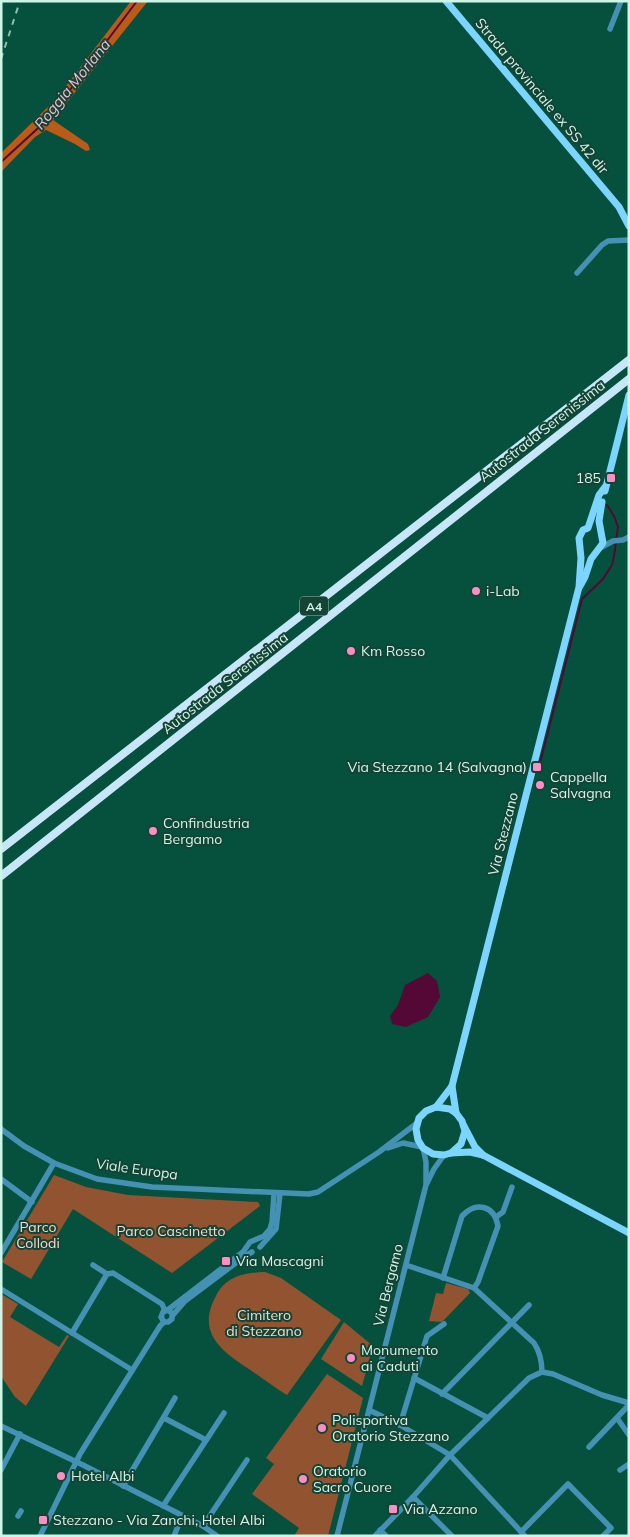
<svg xmlns="http://www.w3.org/2000/svg" width="630" height="1537" viewBox="0 0 630 1537" font-family="Mulish,sans-serif">
	<style>
		.green { fill: #925430 }
		.forest { fill: #ba5b18 }
		.water { fill: #530835 }
		.lines { fill: none; stroke-linecap: round; stroke-linejoin: round }
		.stream { stroke: #530835; stroke-width: 2 }
		.minor { stroke: #4491b3; stroke-width: 5.5 }
		.major { stroke: #7cd5fe; stroke-width: 7 }
		.highway { stroke: #c7e7f8; stroke-width: 8 }
		.rail { stroke: #8dc0b0; stroke-width: 2; stroke-dasharray: 6 6; stroke-linecap: butt }
		.poi-dot { fill: #fb8fc4; stroke: #154335; stroke-width: 2 }
		.labels { text-anchor: middle; dominant-baseline: central; stroke-width: 4; stroke-linejoin: round; paint-order: stroke }
		.shield { fill: #154335; stroke: #96c0b2; stroke-width: 1 }
		.shield-label { font-size: 12px; font-weight: bold; fill: #cef6e7 }
		.street-label { font-size: 14px; fill: #cef6e7; stroke: #154335 }
		.poi-label { font-size: 14px; fill: #cef6e7; stroke: #154335; text-anchor: start }
		.park-label { font-size: 14px; fill: #f4dacc; stroke: #154335 }
		.water-label { font-size: 15px; font-style: italic; fill: #f3bdd6; stroke: #154335 }
	</style>
	<rect width="100%" height="100%" fill="#06503e"/>
	<g class="green">
		<polygon points="54,1175 86,1187 128,1195 258,1202 260,1206 172,1273 73,1209 31,1279 2,1262"/>
		<path d="M 265,1272 L 281,1278 L 341,1320 L 287,1395 C 274,1387 262,1378 249,1369 C 221,1351 196,1332 216,1296 C 226,1276 244,1273 265,1272 Z"/>
		<polygon points="446,1283 468,1289 470,1293 442,1322 429,1321 436,1293 443,1294"/>
		<polygon points="1,1294 18,1304 10,1317 59,1347 67,1335 69,1336 26,1406 15,1397 1,1376"/>
		<polygon points="344,1322 373,1346 362,1386 321,1359"/>
		<polygon points="327,1374 363,1398 328,1536 294,1536 299,1528 252,1494 274,1464 266,1458"/>
	</g>
	<polygon class="forest" points="131,1 148,1 53,120 88,144 90,150 86,151 75,144 46,130 35,137 1,172 1,153 56,99"/>
	<polygon class="water" points="428,973 437,981 440,997 428,1017 406,1027 392,1024 390,1016 398,1005 405,985"/>
	<g class="lines">
		<g class="stream">
			<polyline points="1,162 48,119 137,1"/>
			<polyline points="539,767 582,599 603,579 612,565 614,556 618,527 614,516 607,505"/>
		</g>
		<g class="minor">
			<polyline points="610,29 621,1"/>
			<polyline points="577,273 602,245 608,241 629,240"/>
			<polyline points="600,548 613,541 623,540 629,537"/>
			<polyline points="1,1129 24,1146 54,1163 97,1179 152,1187 309,1194 318,1192 379,1152 417,1123"/>
			<polyline points="388,1148 403,1143 422,1147"/>
			<polyline points="423,1148 426,1162 426,1183"/>
			<polyline points="1,1179 32,1202"/>
			<polyline points="496,1217 503,1212 512,1187"/>
			<polyline points="260,1247 276,1229 280,1194"/>
			<polyline points="1,1253 54,1163"/>
			<polyline points="93,1265 107,1274"/>
			<path d="M 406,1265 L 474,1288 L 534,1343 C 540,1352 542,1362 542,1372"/>
			<path d="M 443,1278 L 462,1216 C 476,1201 494,1205 498,1226 L 478,1282 L 474,1288"/>
			<polyline points="1,1289 132,1370"/>
			<polyline points="173,1315 185,1301 245,1256 252,1252"/>
			<polyline points="164,1322 161,1317 163,1312 169,1309 243,1252 250,1242 264,1236 270,1229 272,1222 274,1194"/>
			<polyline points="72,1333 107,1274 113,1273 162,1304 165,1311"/>
			<polyline points="414,1378 488,1418"/>
			<polyline points="442,1394 529,1305"/>
			<polyline points="369,1410 400,1425 450,1455 525,1536"/>
			<polyline points="164,1418 206,1440"/>
			<polyline points="617,1418 629,1435"/>
			<polyline points="400,1425 427,1336 444,1324"/>
			<polyline points="1,1426 83,1465 203,1526 217,1536"/>
			<polyline points="589,1447 627,1407 628,1403"/>
			<polyline points="1,1470 20,1434"/>
			<polyline points="620,1470 629,1464"/>
			<polyline points="123,1486 175,1398"/>
			<polyline points="413,1497 452,1536"/>
			<polyline points="163,1506 224,1413"/>
			<polyline points="18,1516 21,1511"/>
			<polyline points="203,1526 247,1460"/>
			<polyline points="380,1530 386,1536"/>
			<polyline points="521,1532 568,1484 611,1528 603,1536"/>
			<polyline points="40,1536 80,1454 160,1326 164,1322 168,1322 172,1319 172,1313 167,1310"/>
			<polyline points="174,1536 182,1516"/>
			<polyline points="337,1536 426,1185 434,1169 444,1155"/>
			<polyline points="375,1536 413,1497 450,1455 529,1378 542,1372 553,1374 602,1395 629,1403"/>
		</g>
		<g class="major">
			<polyline points="446,1 619,207 629,226"/>
			<polyline points="605,487 599,495 588,528 583,530 579,538 581,558 579,587 452,1086 436,1107 426,1111 419,1118 416,1129 418,1140 423,1148 433,1154 444,1155 451,1153 470,1152 483,1155 629,1233"/>
			<polyline points="605,491 629,395"/>
			<polyline points="580,586 585,577 591,559 603,543 599,521 602,502"/>
			<polyline points="436,1107 450,1109 456,1113"/>
			<polyline points="464,1126 475,1147 483,1155"/>
			<polyline points="451,1153 461,1144 465,1131 462,1121 456,1113 452,1086"/>
		</g>
		<g class="highway">
			<polyline points="1,849 629,360"/>
			<polyline points="1,876 629,379"/>
		</g>
		<polyline class="rail" points="1,59 20,1"/>
	</g>
	<g class="poi-dot">
		<rect x="606" y="473" width="10" height="10" rx="2.5"/>
		<circle cx="476" cy="591" r="5"/>
		<circle cx="351" cy="651" r="5"/>
		<rect x="532" y="762" width="10" height="10" rx="2.5"/>
		<circle cx="540" cy="785" r="5"/>
		<circle cx="153" cy="831" r="5"/>
		<rect x="221" y="1256" width="10" height="10" rx="2.5"/>
		<circle cx="351" cy="1358" r="5"/>
		<circle cx="322" cy="1428" r="5"/>
		<circle cx="61" cy="1476" r="5"/>
		<circle cx="303" cy="1479" r="5"/>
		<rect x="388" y="1504" width="10" height="10" rx="2.5"/>
		<rect x="38" y="1515" width="10" height="10" rx="2.5"/>
	</g>
	<g class="labels">
		<rect class="shield" x="300" y="596.5" width="28" height="19" rx="4"/>
		<g class="shield-label">
			<text x="314" y="606">A4</text>
		</g>
		<g class="street-label">
			<text transform="translate(542 96) rotate(50)">Strada provinciale ex SS 42 dir</text>
			<text transform="translate(542 431) rotate(-38)">Autostrada Serenissima</text>
			<text transform="translate(225 683) rotate(-38)">Autostrada Serenissima</text>
			<text transform="translate(503 834) rotate(-76)">Via Stezzano</text>
			<text transform="translate(137 1169) rotate(8)">Viale Europa</text>
			<text transform="translate(388 1285) rotate(-76)">Via Bergamo</text>
		</g>
		<g class="poi-label">
			<text x="601" y="478" text-anchor="end">185</text>
			<text x="486" y="591">i-Lab</text>
			<text x="361" y="651">Km Rosso</text>
			<text x="527" y="767" text-anchor="end">Via Stezzano 14 (Salvagna)</text>
			<text x="550" y="777">Cappella<tspan x="550" dy="16">Salvagna</tspan></text>
			<text x="163" y="823">Confindustria<tspan x="163" dy="16">Bergamo</tspan></text>
			<text x="236" y="1261">Via Mascagni</text>
			<text x="361" y="1350">Monumento<tspan x="361" dy="16">ai Caduti</tspan></text>
			<text x="332" y="1420">Polisportiva<tspan x="332" dy="16">Oratorio Stezzano</tspan></text>
			<text x="313" y="1471">Oratorio<tspan x="313" dy="16">Sacro Cuore</tspan></text>
			<text x="71" y="1476">Hotel Albi</text>
			<text x="403" y="1509">Via Azzano</text>
			<text x="53" y="1520">Stezzano - Via Zanchi, Hotel Albi</text>
		</g>
		<g class="park-label">
			<text x="38" y="1227">Parco<tspan x="38" dy="16">Collodi</tspan></text>
			<text x="171" y="1231">Parco Cascinetto</text>
			<text x="264" y="1315">Cimitero<tspan x="264" dy="16">di Stezzano</tspan></text>
		</g>
		<g class="water-label">
			<text transform="translate(72 84) rotate(-51)">Roggia Morlana</text>
		</g>
	</g>
	<rect width="630" height="1537" fill="none" stroke="#cef6e7" stroke-width="5"/>
</svg>
